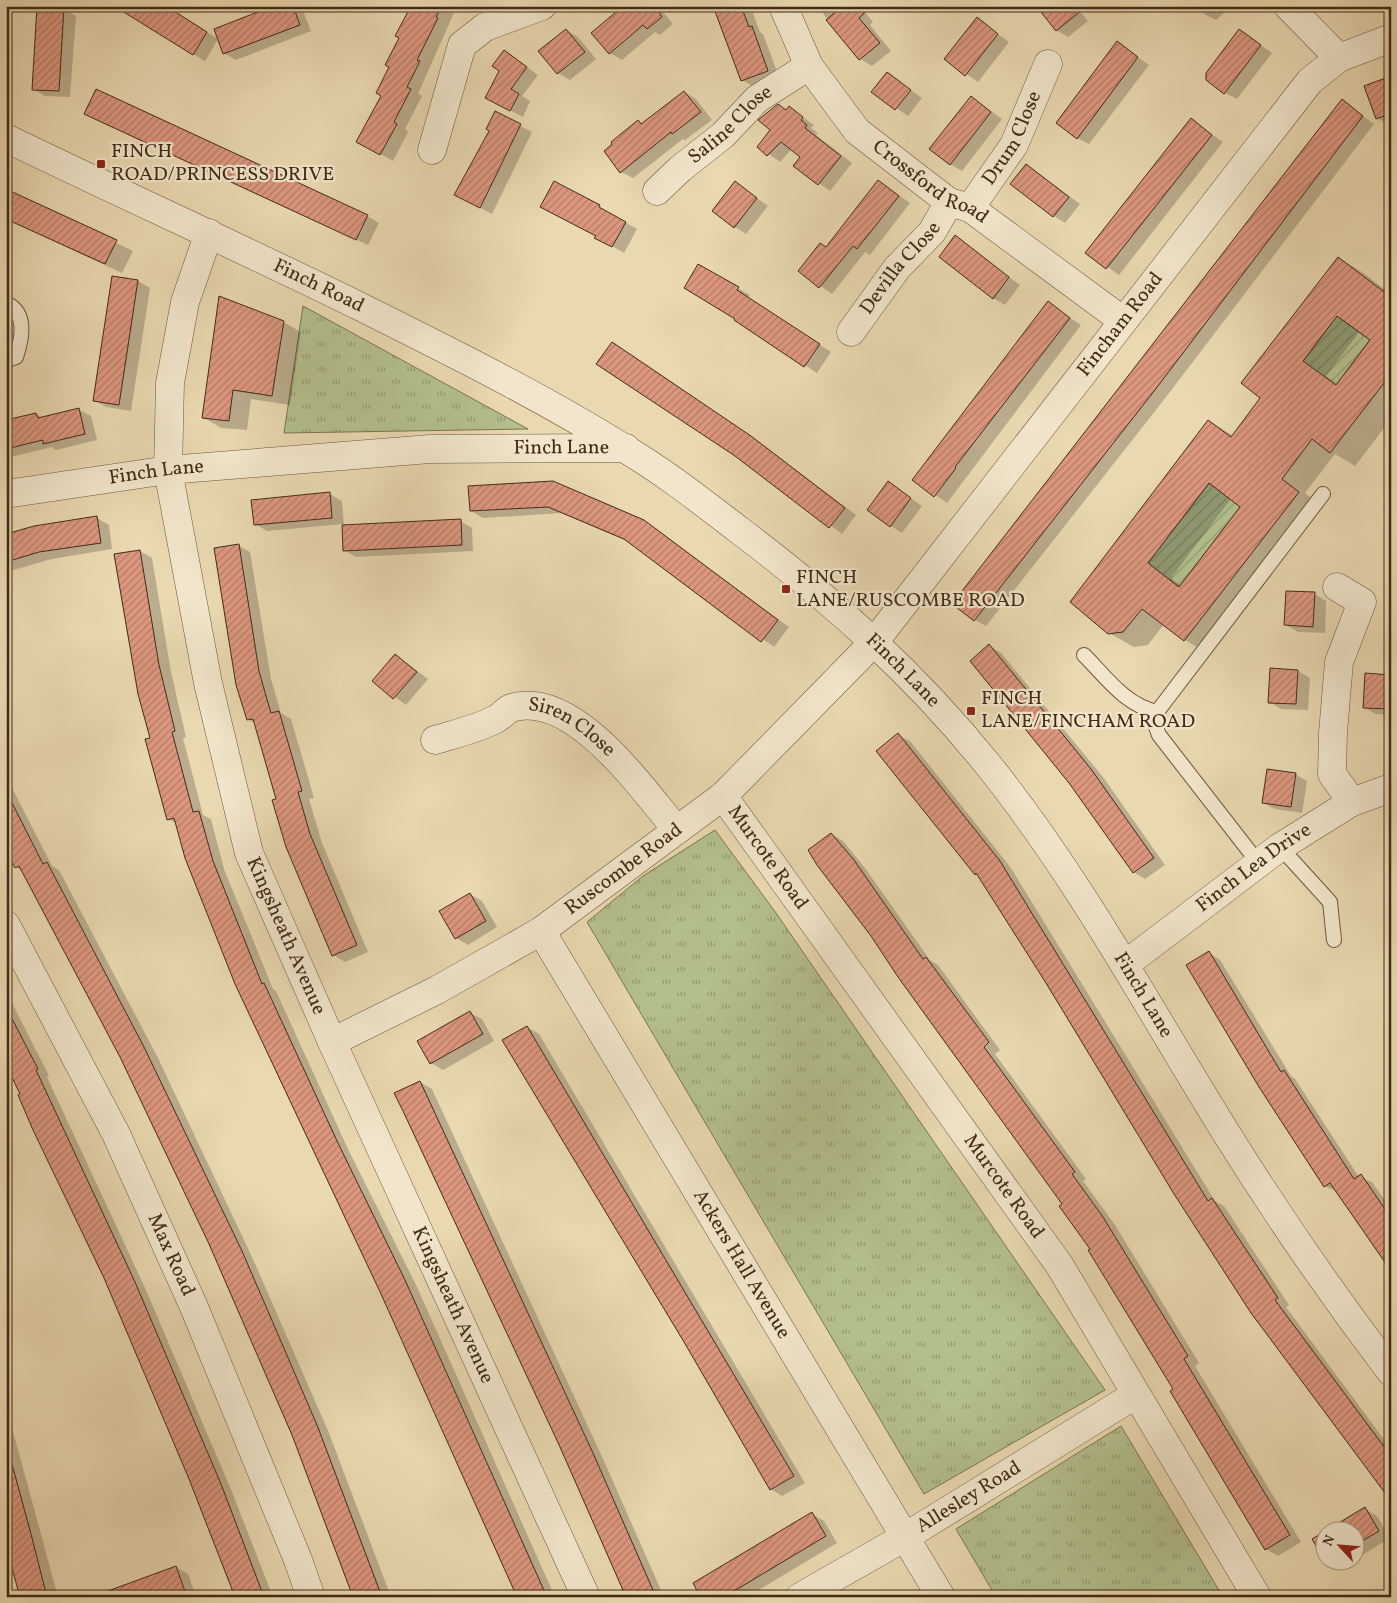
<svg xmlns="http://www.w3.org/2000/svg" width="1397" height="1603" viewBox="0 0 1397 1603" font-family="Vollkorn,serif">
	<style>
		.grass { fill: url(#grass-tufts); stroke: #7a7552 }
		.garden { fill: url(#garden-furrows); stroke: #7a7552 }
		.shadow { fill: #0003; fill-rule: evenodd }
		.building { fill: url(#building-hatch); stroke: #412b17; fill-rule: evenodd }
		.lines { fill: none; stroke-linecap: round; stroke-linejoin: round }
		.service-casing { stroke: #6b563d; stroke-width: 16 }
		.minor-casing { stroke: #6b563d; stroke-width: 29 }
		.tertiary-casing { stroke: #6b563d; stroke-width: 29 }
		.service { stroke: #f1e6cc; stroke-width: 14 }
		.minor { stroke: #f1e6cc; stroke-width: 28 }
		.tertiary { stroke: #f1e6cc; stroke-width: 28 }
		.poi-dot { fill: #8f2418; stroke: #f1e6cc; stroke-width: 2 }
		.labels { text-anchor: middle; dominant-baseline: central; stroke-width: 4.5; stroke-linejoin: round; paint-order: stroke }
		.street-label { font-size: 20px; fill: #412b17; stroke: #f1e6cc }
		.poi-label { font-size: 20px; fill: #412b17; stroke: #f1e6cc; text-anchor: start }
	</style>
	<defs>
		<pattern id="grass-tufts" width="24" height="20" patternUnits="userSpaceOnUse" patternTransform="scale(1.25)"><rect width="24" height="20" fill="#b3bf8d"/><path d="M3 7l-1-3M5 7V3M7 7l1-3M15 17l-1-3M17 17v-4M19 17l1-3" fill="none" stroke="#939b72"/></pattern>
		<pattern id="garden-furrows" width="10" height="10" patternUnits="userSpaceOnUse" patternTransform="scale(1.25)"><rect width="10" height="10" fill="#b3bf8d"/><path d="M-1 1l2-2M0 10L10 0M9 11l2-2" fill="none" stroke="#939b72"/></pattern>
		<pattern id="building-hatch" width="6" height="6" patternUnits="userSpaceOnUse" patternTransform="scale(1.25)"><rect width="6" height="6" fill="#dd977f"/><path d="M-1 1l2-2M0 6l6-6M5 7l2-2" fill="none" stroke="#b57b67"/></pattern>
	</defs>
	<rect width="100%" height="100%" fill="#e9d8b0"/>
	<filter id="stains"><feTurbulence type="fractalNoise" baseFrequency=".004" numOctaves="4"/><feColorMatrix values="0 0 0 0 .2 0 0 0 0 .09 0 0 0 0 .02 0 0 0 .5 -.17"/></filter>
	<radialGradient id="worn" r=".72"><stop offset=".6" stop-color="#630" stop-opacity="0"/><stop offset="1" stop-color="#630" stop-opacity=".3"/></radialGradient>
	<g class="grass">
		<polygon points="303,306 528,429 284,433"/>
		<polygon points="715,830 776,913 1105,1390 924,1494 587,922 643,876"/>
		<polygon points="1121,1426 1223,1597 996,1597 956,1529"/>
	</g>
	<g class="garden">
		<polygon points="1343,308 1344,321 1363,335 1375,333 1330,393 1298,368"/>
		<polygon points="1214,477 1216,488 1235,503 1245,501 1179,587 1148,563"/>
	</g>
	<g class="shadow">
		<polygon points="164,6 218,39 205,61 193,54"/>
		<polygon points="276,6 302,8 311,31 236,60 224,53"/>
		<polygon points="322,6 338,6 337,11"/>
		<polygon points="411,6 457,6 418,94 422,96 405,129 408,132 393,161 358,141 383,96"/>
		<polygon points="658,6 673,24 660,35 655,32 622,60 610,53"/>
		<polygon points="713,6 750,6 760,32 763,34 779,77 754,87 742,80"/>
		<polygon points="820,6 860,6 873,22 870,25 891,51 872,66 860,59 824,15"/>
		<polygon points="1076,6 1088,21 1068,37 1056,30"/>
		<polygon points="1198,6 1232,6 1216,20 1204,14"/>
		<polygon points="64,9 76,16 70,97 45,96 33,89"/>
		<polygon points="977,19 1009,42 978,82 945,59"/>
		<polygon points="566,30 578,37 596,59 570,80 558,73 540,51"/>
		<polygon points="1239,30 1272,53 1237,99 1225,93"/>
		<polygon points="1117,43 1149,65 1089,144 1077,138"/>
		<polygon points="504,51 538,75 522,96 530,101 523,117 498,104 500,70"/>
		<polygon points="887,73 922,98 908,116 873,92"/>
		<polygon points="1391,77 1391,124 1389,125 1377,118"/>
		<polygon points="684,92 696,99 712,120 685,140 683,139 633,178 621,172 638,122 642,124"/>
		<polygon points="971,97 1002,119 962,171 950,164"/>
		<polygon points="1342,101 1374,124 1163,401 986,626 975,620"/>
		<polygon points="790,108 814,125 811,128 818,133 816,135 852,163 830,191 795,166 802,156 792,149 780,162 759,147"/>
		<polygon points="97,120 367,216 379,223 368,245"/>
		<polygon points="1191,120 1223,142 1119,275 1087,252"/>
		<polygon points="520,126 532,132 492,214 467,201"/>
		<polygon points="1027,165 1080,204 1065,223 1054,216"/>
		<polygon points="879,181 910,203 870,255 865,252 832,294 800,271 827,248"/>
		<polygon points="554,183 637,229 624,253 596,237"/>
		<polygon points="736,183 768,206 746,234 735,227"/>
		<polygon points="6,191 133,251 122,273 6,219"/>
		<polygon points="955,237 1020,285 1005,305 993,298"/>
		<path d="M 1338,258 L 1362,272 L 1391,294 L 1391,419 L 1355,466 L 1335,454 L 1305,493 L 1322,506 L 1209,654 L 1185,640 L 1164,624 L 1148,645 L 1134,647 L 1109,633 L 1209,421 L 1234,436 L 1262,398 ZM 1360,331 L 1371,340 L 1338,385 L 1326,376 ZM 1231,499 L 1242,507 L 1181,586 L 1171,578 Z"/>
		<polygon points="699,266 750,295 748,298 831,352 817,373 736,320"/>
		<polygon points="113,277 138,281 150,288 131,411 106,407 94,400"/>
		<polygon points="1048,303 1081,325 947,503 914,480"/>
		<polygon points="283,322 301,332 290,405 251,399 247,430 221,428 203,417"/>
		<polygon points="629,353 762,444 856,515 842,534 735,455"/>
		<polygon points="79,410 91,416 97,440 56,450 52,447 6,458 6,421 36,414 43,418"/>
		<polygon points="889,483 922,506 902,533 891,526"/>
		<polygon points="470,487 644,521 789,627 774,647 631,543 561,513 483,518 471,511"/>
		<polygon points="330,494 342,501 344,526 460,521 472,528 473,551 356,557 344,550 343,524 267,531 255,524"/>
		<polygon points="97,518 109,525 112,549 52,559 6,572 6,536"/>
		<polygon points="238,545 250,552 271,679 281,713 291,719 314,798 309,799 322,843 368,952 345,962 333,955 277,800 255,724 248,719"/>
		<polygon points="140,551 152,558 171,672 186,737 183,738 203,815 211,819 224,869 273,989 276,991 348,1149 417,1287 555,1597 518,1597 177,824 168,819 152,738"/>
		<polygon points="1315,594 1326,601 1325,633 1298,632 1286,625"/>
		<polygon points="1389,627 1391,627 1391,661 1387,659"/>
		<polygon points="990,646 1001,653 1103,777 1165,865 1145,879 1133,872"/>
		<polygon points="396,655 428,679 406,705 374,681"/>
		<polygon points="1298,671 1310,678 1308,710 1281,709 1269,702"/>
		<polygon points="1391,676 1391,715 1376,714 1364,707"/>
		<polygon points="898,735 910,741 1011,868 1215,1201 1224,1206 1289,1305 1286,1307 1391,1449 1391,1492 1176,1194 980,876 975,874"/>
		<polygon points="1295,774 1307,781 1302,813 1275,809 1263,803"/>
		<polygon points="6,776 52,866 59,870 157,1056 253,1259 329,1433 391,1597 355,1597 293,1435 211,1244 121,1056 22,871 16,867 6,848"/>
		<polygon points="831,834 843,841 865,868 930,960 938,965 1000,1050 995,1054 1086,1179 1083,1181 1115,1225 1199,1363 1195,1366 1301,1542 1278,1556 1266,1549 1175,1389 1064,1204 810,850"/>
		<polygon points="470,894 482,901 497,927 468,945 456,938"/>
		<polygon points="1209,953 1220,960 1291,1076 1295,1079 1359,1177 1372,1182 1391,1209 1391,1268 1338,1192 1325,1186"/>
		<polygon points="6,991 49,1076 47,1077 146,1290 232,1492 273,1597 237,1597 203,1509 105,1278 6,1063"/>
		<polygon points="470,1013 482,1019 494,1041 443,1070 431,1063"/>
		<polygon points="527,1027 539,1034 805,1483 782,1496 771,1489"/>
		<polygon points="420,1082 432,1089 604,1461 664,1597 627,1597 561,1446"/>
		<polygon points="6,1406 7,1409 58,1597 22,1597 6,1539"/>
		<polygon points="1365,1509 1377,1516 1390,1538 1354,1560 1354,1530 1329,1530"/>
		<polygon points="812,1514 824,1521 837,1543 747,1597 702,1597"/>
		<polygon points="1326,1560 1353,1560 1339,1569"/>
		<polygon points="176,1567 188,1574 196,1597 95,1597"/>
	</g>
	<g class="building">
		<polygon points="37,6 64,7 59,91 32,90"/>
		<polygon points="114,6 166,6 207,32 193,55"/>
		<polygon points="273,6 293,6 300,25 223,54 214,29"/>
		<polygon points="411,6 442,6 436,17 438,18 417,60 420,61 407,87 411,89 394,122 397,124 380,155 356,142 381,96 376,93 389,67 385,65 399,38 395,36"/>
		<polygon points="623,6 666,6 659,12 662,17 647,29 643,25 609,54 591,33"/>
		<polygon points="713,6 741,6 749,27 752,26 768,71 741,81"/>
		<polygon points="843,6 872,6 859,18 880,43 859,60 826,20"/>
		<polygon points="1036,6 1087,6 1056,31"/>
		<polygon points="977,17 998,34 965,76 944,59"/>
		<polygon points="566,29 585,52 557,74 538,51"/>
		<polygon points="1239,29 1261,45 1224,94 1206,80 1206,73"/>
		<polygon points="1117,41 1138,57 1077,139 1056,123"/>
		<polygon points="504,50 527,67 511,89 519,94 510,111 485,98 499,71 492,66"/>
		<polygon points="887,72 911,90 895,110 871,92"/>
		<polygon points="1391,76 1391,113 1376,119 1364,86"/>
		<polygon points="96,89 368,215 356,240 84,114"/>
		<polygon points="684,91 701,112 672,134 671,132 620,173 604,151 612,144 611,142 638,120 641,124"/>
		<polygon points="971,96 991,112 950,165 929,149"/>
		<polygon points="1342,99 1363,116 1151,395 974,621 952,604"/>
		<polygon points="778,104 786,110 789,106 803,117 801,120 807,125 805,128 841,156 818,185 793,166 800,157 781,142 767,156 757,147 770,130 758,120"/>
		<polygon points="495,111 521,124 480,208 454,195 489,131 486,129"/>
		<polygon points="1191,118 1212,135 1106,269 1085,253"/>
		<polygon points="1026,164 1069,197 1053,217 1010,184"/>
		<polygon points="878,180 899,196 857,249 853,246 819,288 798,271 820,243 826,247"/>
		<polygon points="554,181 600,205 599,207 626,222 612,247 594,238 596,236 540,207"/>
		<polygon points="735,181 757,198 734,228 712,211"/>
		<polygon points="6,189 117,240 105,264 6,219"/>
		<polygon points="955,235 1009,277 993,299 939,257"/>
		<path d="M 1338,257 L 1391,297 L 1391,374 L 1330,453 L 1312,439 L 1282,479 L 1299,492 L 1184,641 L 1142,609 L 1123,632 L 1108,634 L 1070,602 L 1208,420 L 1231,437 L 1260,398 L 1241,383 ZM 1337,316 L 1370,340 L 1336,385 L 1303,361 ZM 1209,483 L 1240,507 L 1179,587 L 1148,563 Z"/>
		<polygon points="698,264 739,287 737,290 820,344 804,367 734,320 735,319 684,288"/>
		<polygon points="112,276 138,280 119,405 93,401"/>
		<polygon points="219,296 284,321 272,396 233,390 229,421 202,418"/>
		<polygon points="1048,301 1070,318 955,467 956,468 934,497 912,480"/>
		<polygon points="612,342 751,436 845,508 829,528 735,456 596,364"/>
		<polygon points="79,408 85,434 43,444 43,440 6,449 6,420 36,413 38,418"/>
		<polygon points="553,481 644,520 778,620 761,642 624,539 548,507 470,511 468,486"/>
		<polygon points="888,481 911,498 890,527 867,510"/>
		<polygon points="330,492 332,518 254,525 251,500"/>
		<polygon points="97,516 101,543 39,552 6,562 6,534 34,526"/>
		<polygon points="461,519 462,545 343,551 342,525"/>
		<polygon points="239,544 259,671 266,696 271,713 279,711 302,791 298,792 310,834 357,945 332,956 286,847 272,800 276,799 253,719 247,720 236,685 214,548"/>
		<polygon points="140,550 159,665 175,731 172,732 193,812 199,811 213,861 262,984 264,983 337,1141 405,1280 547,1597 517,1597 381,1294 235,984 185,858 174,818 167,820 145,739 150,738 138,694 114,554"/>
		<polygon points="1286,591 1315,592 1313,627 1284,625"/>
		<polygon points="989,644 1091,769 1154,858 1133,873 1069,783 970,661"/>
		<polygon points="395,654 417,672 393,699 372,681"/>
		<polygon points="1270,668 1298,670 1296,704 1268,703"/>
		<polygon points="1365,673 1391,675 1391,709 1363,708"/>
		<polygon points="898,733 1000,861 1208,1201 1212,1198 1278,1298 1275,1300 1391,1456 1391,1501 1251,1313 1174,1194 1046,983 976,873 975,875 876,751"/>
		<polygon points="1267,769 1296,773 1291,807 1262,803"/>
		<polygon points="6,791 43,864 47,862 144,1047 242,1251 317,1425 382,1597 353,1597 292,1435 209,1244 120,1057 19,866 15,868 6,851"/>
		<polygon points="831,833 854,860 923,959 926,957 989,1042 984,1047 1075,1172 1072,1174 1103,1217 1188,1356 1184,1359 1290,1535 1265,1550 1170,1391 1173,1389 1088,1250 1090,1249 1059,1206 1062,1204 898,977 871,936 817,865 808,850"/>
		<polygon points="470,893 486,921 455,939 439,911"/>
		<polygon points="1209,951 1281,1072 1284,1070 1354,1179 1361,1174 1391,1218 1391,1271 1330,1183 1324,1187 1259,1087 1186,965"/>
		<polygon points="6,1007 38,1069 36,1070 135,1282 221,1484 264,1597 235,1597 189,1479 104,1278 33,1130 18,1095 20,1094 6,1065"/>
		<polygon points="470,1011 483,1034 430,1064 417,1041"/>
		<polygon points="527,1026 794,1476 770,1490 684,1342 502,1040"/>
		<polygon points="420,1081 593,1453 656,1597 626,1597 560,1447 403,1111 394,1093"/>
		<polygon points="12,1464 31,1534 47,1597 20,1597 18,1590 6,1546 6,1465"/>
		<polygon points="1365,1507 1379,1531 1354,1546 1354,1530 1327,1530"/>
		<polygon points="812,1512 826,1536 724,1597 700,1597 693,1583"/>
		<polygon points="1324,1532 1324,1560 1312,1539"/>
		<polygon points="176,1566 187,1597 98,1597 97,1595"/>
	</g>
	<g class="lines">
		<g class="service-casing">
			<g id="service">
				<path d="M 6,303 C 28,313 22,339 16,357 L 6,360"/>
				<path d="M 1084,655 C 1106,677 1125,705 1157,712"/>
				<polyline points="1280,847 1330,902 1334,940"/>
				<polyline points="1260,865 1159,735 1156,727 1157,712 1323,494"/>
			</g>
		</g>
		<g class="minor-casing">
			<g id="minor">
				<path id="s1" d="M 783,6 L 809,66 L 857,131 L 949,202 L 970,208 L 1122,320"/>
				<polyline points="1288,6 1339,58"/>
				<polyline points="432,150 462,45 485,27 542,6"/>
				<path id="s2" d="M 657,191 L 680,169 L 723,135 L 757,99 L 809,66"/>
				<path id="s3" d="M 970,208 L 1014,145 L 1048,64"/>
				<path id="s4" d="M 209,233 L 185,302 L 170,383 L 168,470 L 208,683 L 249,853 L 332,1042 L 586,1597"/>
				<path id="s5" d="M 851,332 L 897,268 L 932,232 L 949,202"/>
				<path id="s6" d="M 6,494 L 168,470 L 430,449 L 626,448"/>
				<polyline points="1337,587 1362,602 1339,662 1333,733 1332,774 1352,802"/>
				<path id="s7" d="M 435,740 C 455,734 477,729 496,719 C 501,717 506,710 511,708 C 573,688 642,789 677,830"/>
				<path id="s8" d="M 723,796 L 1060,1266 L 1257,1597"/>
				<path id="s9" d="M 6,925 L 116,1134 L 194,1307 L 298,1560 L 311,1597"/>
				<path id="s10" d="M 541,931 L 941,1597"/>
				<path id="s11" d="M 1126,964 L 1280,847 L 1352,802 L 1391,788"/>
				<path id="s12" d="M 332,1042 L 437,990 L 541,931 L 723,796 L 875,641 L 1310,81 L 1339,58 L 1391,38"/>
				<path id="s13" d="M 800,1597 L 905,1537 L 1135,1395"/>
			</g>
		</g>
		<g class="tertiary-casing">
			<g id="tertiary">
				<path id="s14" d="M 6,138 C 124,195 243,249 361,307 C 449,351 538,395 622,447 C 663,471 701,501 739,530 C 833,601 915,674 989,766 C 1081,881 1150,1011 1228,1136 C 1278,1216 1333,1296 1391,1372"/>
			</g>
		</g>
		<use href="#service" class="service"/>
		<use href="#minor" class="minor"/>
		<use href="#tertiary" class="tertiary"/>
	</g>
	<g class="poi-dot">
		<rect x="96" y="159" width="10" height="10" rx="2.5"/>
		<rect x="781" y="584" width="10" height="10" rx="2.5"/>
		<rect x="966" y="706" width="10" height="10" rx="2.5"/>
	</g>
	<g class="labels">
		<g class="street-label">
			<text stroke="none"><textPath href="#s2" startOffset="99">Saline Close</textPath></text>
			<text stroke="none"><textPath href="#s3" startOffset="82">Drum Close</textPath></text>
			<text stroke="none"><textPath href="#s1" startOffset="236">Crossford Road</textPath></text>
			<text stroke="none"><textPath href="#s5" startOffset="81">Devilla Close</textPath></text>
			<text stroke="none"><textPath href="#s14" startOffset="346">Finch Road</textPath></text>
			<text stroke="none"><textPath href="#s12" startOffset="1081">Fincham Road</textPath></text>
			<text stroke="none"><textPath href="#s6" startOffset="558">Finch Lane</textPath></text>
			<text stroke="none"><textPath href="#s6" startOffset="152">Finch Lane</textPath></text>
			<text stroke="none"><textPath href="#s14" startOffset="1049">Finch Lane</textPath></text>
			<text stroke="none"><textPath href="#s7" startOffset="150">Siren Close</textPath></text>
			<text stroke="none"><textPath href="#s8" startOffset="76">Murcote Road</textPath></text>
			<text stroke="none"><textPath href="#s12" startOffset="340">Ruscombe Road</textPath></text>
			<text stroke="none"><textPath href="#s11" startOffset="160">Finch Lea Drive</textPath></text>
			<text stroke="none"><textPath href="#s4" startOffset="725">Kingsheath Avenue</textPath></text>
			<text stroke="none"><textPath href="#s14" startOffset="1454">Finch Lane</textPath></text>
			<text stroke="none"><textPath href="#s8" startOffset="481">Murcote Road</textPath></text>
			<text stroke="none"><textPath href="#s9" startOffset="369">Max Road</textPath></text>
			<text stroke="none"><textPath href="#s10" startOffset="389">Ackers Hall Avenue</textPath></text>
			<text stroke="none"><textPath href="#s4" startOffset="1130">Kingsheath Avenue</textPath></text>
			<text stroke="none"><textPath href="#s13" startOffset="196">Allesley Road</textPath></text>
		</g>
		<g class="poi-label">
			<text x="111" y="152">FINCH<tspan x="111" dy="23">ROAD/PRINCESS DRIVE</tspan></text>
			<text x="796" y="578">FINCH<tspan x="796" dy="23">LANE/RUSCOMBE ROAD</tspan></text>
			<text x="981" y="699">FINCH<tspan x="981" dy="23">LANE/FINCHAM ROAD</tspan></text>
		</g>
	</g>
	<rect width="1397" height="1603" fill="none" stroke="#e9d8b0" stroke-width="25"/>
	<rect x="8" y="8" width="1382" height="1588" fill="none" stroke="#412b17" stroke-width="2.5"/>
	<rect x="12" y="12" width="1372" height="1578" fill="none" stroke="#412b17"/>
	<g transform="translate(1340 1546) rotate(296)"><circle r="24" fill="#f1e6cc" stroke="#ab9b84"/>
	<path d="M0-4L9 19L0 12L-9 19Z" fill="#8f2418"/>
	<text y="-8" font-size="14" font-weight="bold" text-anchor="middle" fill="#412b17">N</text>
	</g>
	<rect width="100%" height="100%" filter="url(#stains)"/>
	<rect width="100%" height="100%" fill="url(#worn)"/>
</svg>
